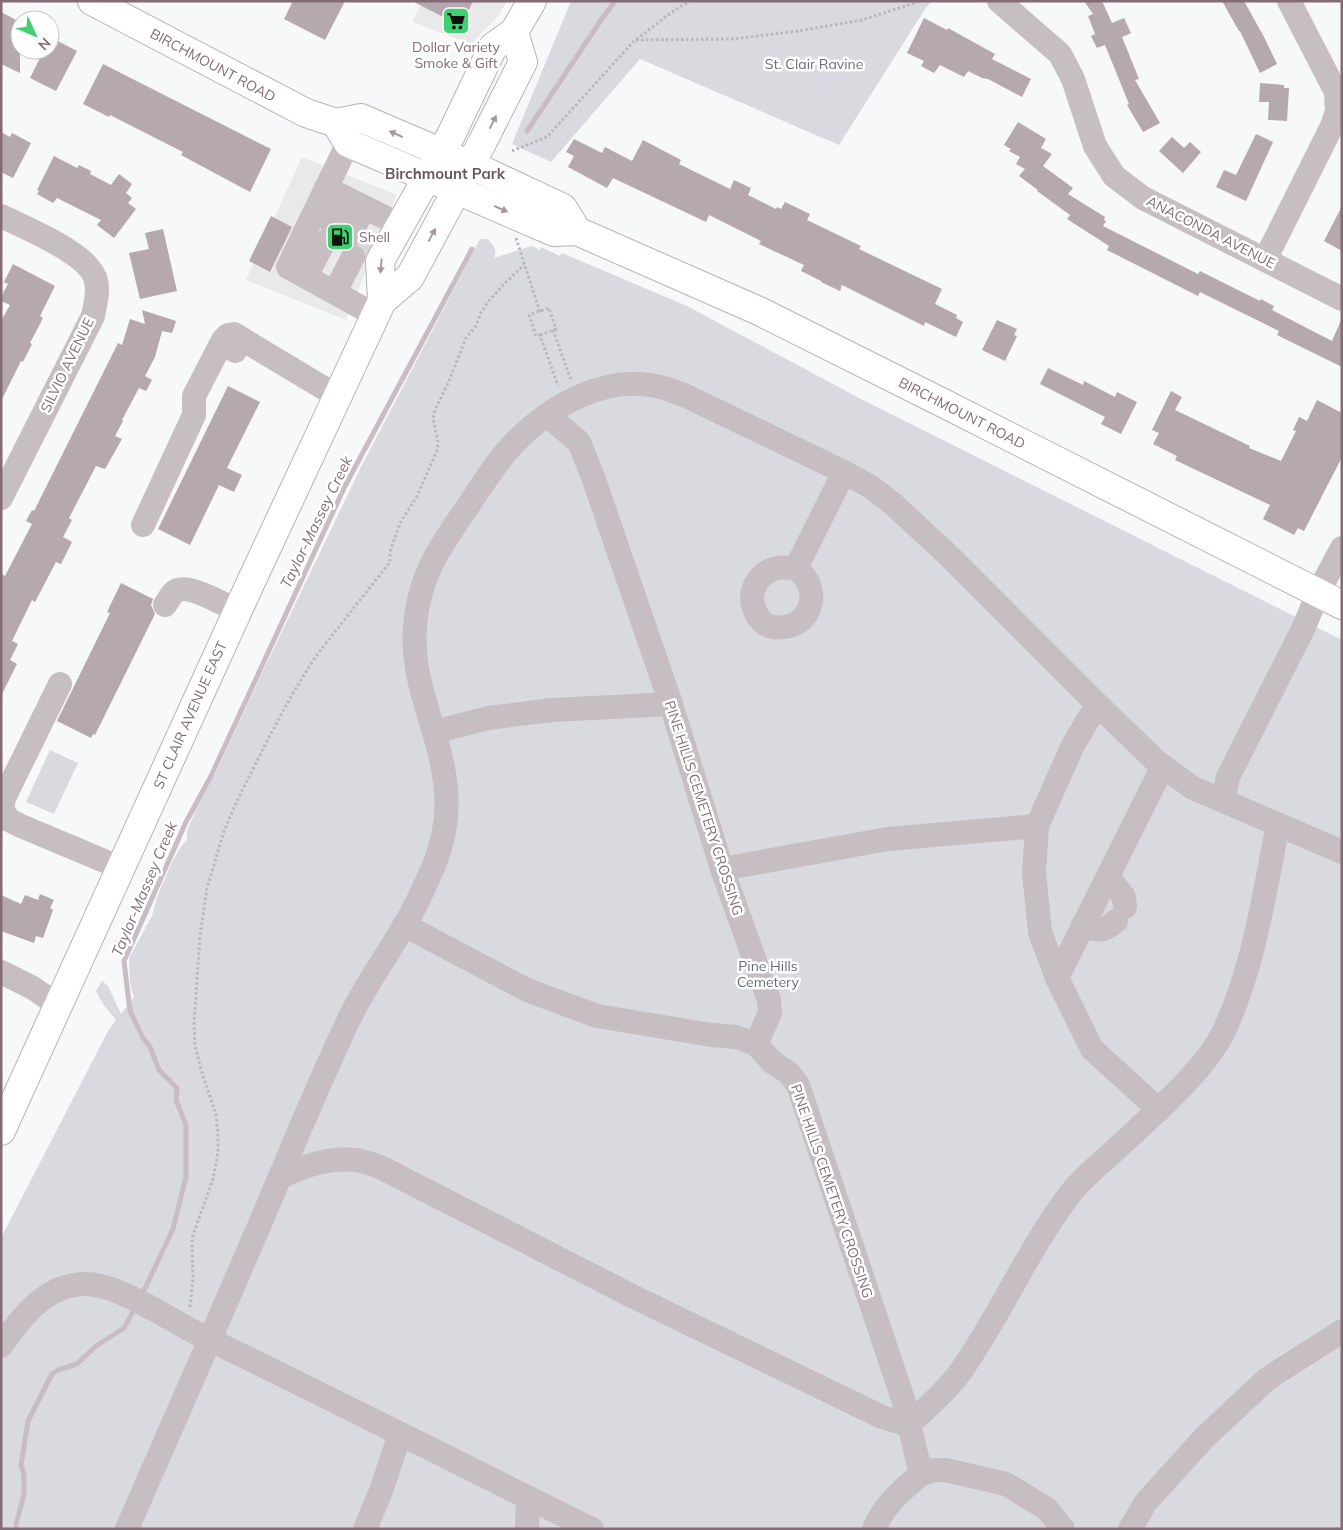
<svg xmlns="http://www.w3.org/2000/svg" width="1343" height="1530" viewBox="0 0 1343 1530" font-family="Mulish,sans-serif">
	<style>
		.built { fill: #eae9ea }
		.green { fill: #d8dadf }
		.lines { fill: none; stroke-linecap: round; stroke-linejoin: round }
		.stream { stroke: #c9bcc4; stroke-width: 5 }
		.building { fill: #b5a8ae }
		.minor-tunnel { stroke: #dad5d8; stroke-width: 24; stroke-dasharray: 24 12; stroke-linecap: butt }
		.major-casing { stroke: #bab2b6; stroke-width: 30 }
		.path { stroke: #bdb7ba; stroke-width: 3; stroke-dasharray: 2.5 2.5; stroke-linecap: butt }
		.minor { stroke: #c6bec2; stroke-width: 24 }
		.major { stroke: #fff; stroke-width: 28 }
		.oneway { fill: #a9979f }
		.labels { text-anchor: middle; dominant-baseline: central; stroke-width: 5; stroke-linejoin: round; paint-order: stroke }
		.poi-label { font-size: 14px; fill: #846b76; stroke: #fff }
		.park-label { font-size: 14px; fill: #696b7c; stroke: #fff }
		.street-label { font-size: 14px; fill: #846b76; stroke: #fff }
		.neighbourhood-label { font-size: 15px; font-weight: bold; fill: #6a5860; stroke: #fff }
		.water-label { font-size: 15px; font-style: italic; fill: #856d7c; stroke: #fff }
	</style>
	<rect width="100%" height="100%" fill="#f7f8f9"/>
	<g class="built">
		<polygon points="423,1 507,1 499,15 471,44 412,22"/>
		<polygon points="302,157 397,195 346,320 246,280"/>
	</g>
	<g class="green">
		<polygon points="571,1 932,1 925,9 839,145 640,59 551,162 512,144"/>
		<path d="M 480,239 L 487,239 C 493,244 498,250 494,258 L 532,246 L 540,250 L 541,247 L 560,256 L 562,253 L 687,306 L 861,399 L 1342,640 L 1342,1529 L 1,1529 L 1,1238 L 108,1031 L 116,1020 L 103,1004 L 96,991 L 102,981 L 108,986 L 121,1014 L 134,997 L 130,984 L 129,958 L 152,916 L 157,897 L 173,860 L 182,845 L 187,840 L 187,831 L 197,807 L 218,768 L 252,694 L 360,469 Z"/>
		<polygon points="50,750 78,763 54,814 26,802"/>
	</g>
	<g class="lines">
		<g class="stream">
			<polyline points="527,131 601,20 615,1"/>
			<polyline points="141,1297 173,1229 186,1177 186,1125 176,1100 177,1088 159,1070 150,1047 143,1038 130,1011 124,961 186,822 211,776 345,486 472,249"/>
			<polyline points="16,1529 16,1525 24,1494 24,1475 21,1465 28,1421 52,1374 58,1370 77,1364 96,1346 124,1328 136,1306"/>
		</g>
	</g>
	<g class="building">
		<polygon points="293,1 345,1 325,40 284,19"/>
		<polygon points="412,1 473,1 461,26"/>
		<polygon points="1084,1 1102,1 1112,23 1124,18 1131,33 1122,37 1139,79 1135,80 1160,123 1143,132 1127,105 1129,104 1105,45 1097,48 1091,36 1095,34 1088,16 1093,14"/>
		<polygon points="1222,1 1244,1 1264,37 1277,64 1260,73 1240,31 1239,31"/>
		<polygon points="1,12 20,22 20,73 1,64"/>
		<polygon points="924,18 947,30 948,28 995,54 992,59 1031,79 1022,97 988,79 982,78 968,71 964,77 940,65 934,73 921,66 924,61 907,53"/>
		<polygon points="50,37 77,51 56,91 30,78 44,50 50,50"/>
		<polygon points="103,64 271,149 250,192 181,155 183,152 110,115 109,117 83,104"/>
		<polygon points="1260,83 1284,85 1284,88 1289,88 1287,121 1268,120 1269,102 1259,102"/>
		<polygon points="1018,122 1046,139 1041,148 1052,154 1043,166 1073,188 1068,194 1105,217 1104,220 1106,221 1103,226 1198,274 1200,271 1260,301 1261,299 1274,306 1272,310 1332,341 1342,318 1342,367 1277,335 1279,331 1200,292 1198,296 1107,250 1109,246 1067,219 1070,215 1037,191 1038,190 1019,176 1025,169 1016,164 1020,157 1009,151 1011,149 1004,145"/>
		<polygon points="1,132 10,137 12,133 31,143 13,178 1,172"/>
		<polygon points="1256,134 1273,142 1246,201 1216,187 1224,170 1236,175"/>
		<polygon points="1172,137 1184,148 1190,142 1201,152 1183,173 1159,151"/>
		<polygon points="574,139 602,153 605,147 632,161 643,140 681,160 679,164 730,189 734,180 751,188 748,195 776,209 777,207 781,209 785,202 810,214 807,220 861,246 859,249 942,289 935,304 957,315 956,318 963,322 956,337 925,322 924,326 842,285 840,291 821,282 821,281 801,271 804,265 759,244 761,241 709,215 706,222 613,178 607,188 568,167 574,156 566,152"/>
		<polygon points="54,156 77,168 79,165 91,171 90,174 111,185 119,174 132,184 126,193 132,198 128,203 136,209 114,238 97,225 101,220 57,198 53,203 37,194 39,191 37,190"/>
		<polygon points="1342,206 1342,251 1324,241"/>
		<polygon points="271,216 292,227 270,272 249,261"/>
		<polygon points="163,229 177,291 140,299 129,253 149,249 145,233"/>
		<polygon points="13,264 55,286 40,316 43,318 30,343 32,344 23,362 21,361 1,401 1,321 10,305 1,301 1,297 8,284 4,282"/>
		<polygon points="142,310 176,321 172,333 162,331 155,357 145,376 152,380 146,391 139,388 122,420 123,421 115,436 122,439 105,469 96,466 69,518 72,520 63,537 72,542 61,564 56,562 35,602 32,600 12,641 18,644 10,660 17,664 1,696 1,574 5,576 32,524 26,521 32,510 34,511 118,343 122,345 130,319 145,324"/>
		<polygon points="997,320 1017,329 1014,335 1017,336 1005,361 982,350"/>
		<polygon points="1048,368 1083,385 1084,381 1115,397 1117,392 1137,402 1121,434 1101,424 1105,417 1040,384"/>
		<polygon points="228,386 260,402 227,468 242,475 234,492 219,485 190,545 158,529"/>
		<polygon points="1171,391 1182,397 1175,410 1250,446 1249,448 1281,461 1296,431 1293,430 1299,417 1307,421 1317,400 1342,413 1342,457 1304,531 1298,528 1294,535 1263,519 1270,505 1175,460 1177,456 1153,444 1159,433 1152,430"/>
		<polygon points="121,583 153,599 151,605 155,614 95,735 93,734 91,738 57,721 110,613 107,612"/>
		<polygon points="40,894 54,900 50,908 53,910 43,938 36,936 34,943 1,931 1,895 21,904 25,895 38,900"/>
	</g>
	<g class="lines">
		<polyline class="minor-tunnel" points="353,257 362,240"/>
		<g class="major-casing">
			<g id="major">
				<polyline points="92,1 306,113 336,123 361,118 480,169 563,208 577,231"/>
				<polyline points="336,123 348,143 554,232 577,231 759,311 945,404 1342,605"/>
				<polyline points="382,301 380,261 451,135 493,47 514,32 532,1"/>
				<polyline points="1,1131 250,584 382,301 410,277 482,143 523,62 514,32"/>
			</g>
		</g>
		<g class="path">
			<polyline points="636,40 733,39 798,31 862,20 921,1"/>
			<polyline points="512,151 547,137 633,42 668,15 689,1"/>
			<polyline points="516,238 540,312"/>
			<polyline points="553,330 571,380"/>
			<polyline points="540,335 556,329 549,308 529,315 536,336 540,335 558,386"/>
			<polyline points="190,1307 193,1279 192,1238 213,1179 218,1153 218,1134 216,1114 202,1073 195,1046 194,1023 200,936 207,888 224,831 237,801 269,737 293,693 316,656 390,562 390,552 400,523 417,496 437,451 438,442 433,418 435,410 449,381 466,338 476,326 481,312 489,301 503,285 524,265"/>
		</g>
		<g class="minor">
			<polyline points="999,1 1060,54 1073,79 1095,146 1114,176 1143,198 1342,299"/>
			<polyline points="348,143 288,267 375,315"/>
			<polyline points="326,188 400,225"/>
			<path d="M 1,216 C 25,228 91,254 96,281 C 99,292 95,305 93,316 L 1,498"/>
			<polyline points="332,225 346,198"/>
			<polyline points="351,234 364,207"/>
			<polyline points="1265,260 1332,126 1337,111 1336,92 1289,1"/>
			<polyline points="306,276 324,242"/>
			<polyline points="335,292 353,257"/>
			<polyline points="235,351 242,339 337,396"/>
			<polyline points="547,415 579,442 593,477 671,704 722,869 769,1000 770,1013 756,1044 772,1062 789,1073 798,1085 903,1399 921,1474 934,1470 945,1470 1006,1484 1047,1509 1063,1529"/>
			<polyline points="143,525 194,415 194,396 223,340 228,335 234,334 242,339"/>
			<path d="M 796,568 C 790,568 783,567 777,568 C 760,572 749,588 753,605 C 755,612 759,620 765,624 C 770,627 777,628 783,627 C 807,626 819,599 806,579 C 804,575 799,572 796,568 L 844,472"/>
			<path d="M 165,605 C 169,599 172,592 178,590 C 191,585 225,605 238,611"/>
			<polyline points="60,684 4,798 2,809 9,820 21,826 121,868"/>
			<polyline points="1100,707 1089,718 1073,745 1037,826 1034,872 1040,932 1057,978 1092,1049 1159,1110"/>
			<polyline points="434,732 488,718 552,710 671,704"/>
			<polyline points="1223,801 1228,777 1304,627 1318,593 1342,548"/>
			<polyline points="722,869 888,839 1037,826"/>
			<polyline points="1108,877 1124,897 1125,907"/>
			<polyline points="404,925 527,990 597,1016 711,1035 736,1037 756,1044"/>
			<path d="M 1082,927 C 1098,930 1103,933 1116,921"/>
			<polyline points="1,972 33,988 59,1006"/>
			<polyline points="1057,978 1163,766"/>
			<path d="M 280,1177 C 304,1166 329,1157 356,1160 C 364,1161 374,1165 382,1168 L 632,1296 L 882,1417 L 909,1425"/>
			<path d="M 1,1346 C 22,1316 46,1284 86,1284 C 119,1284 171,1321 202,1336 C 333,1399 461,1465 592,1529"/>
			<path d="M 909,1425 C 926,1408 947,1391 961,1371 C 1001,1314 1028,1249 1070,1194 C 1082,1178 1099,1165 1113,1152 C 1139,1128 1166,1104 1190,1078 C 1202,1065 1215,1049 1223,1033 C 1254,968 1264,894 1278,825"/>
			<path d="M 127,1529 C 173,1423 220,1318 265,1212 C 293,1146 320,1079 351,1015 C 373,971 407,929 426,883 C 434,867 441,848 444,831 C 451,797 443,761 433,729 C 423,696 412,663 415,627 C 418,578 439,548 466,509 C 479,490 491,470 506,452 C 544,409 604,371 664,388 C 671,390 677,393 684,395 L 844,472 L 871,487 L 893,504 L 946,553 L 1100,707 L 1157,762 L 1193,788 L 1342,852"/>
			<polyline points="365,1529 381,1491 400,1434"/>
			<polyline points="527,1529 528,1498"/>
			<path d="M 874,1529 C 883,1506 902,1490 921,1474"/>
			<polyline points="1130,1529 1146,1502 1204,1438 1267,1379 1342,1331"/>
		</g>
		<use href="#major" class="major"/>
	</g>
	<defs><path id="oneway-solid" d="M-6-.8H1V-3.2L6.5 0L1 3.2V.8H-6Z" transform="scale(1.25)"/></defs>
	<g class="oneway">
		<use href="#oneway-solid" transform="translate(493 122) rotate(-63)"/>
		<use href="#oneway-solid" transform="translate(396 134) rotate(-156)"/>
		<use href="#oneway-solid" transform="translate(501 209) rotate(24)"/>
		<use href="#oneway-solid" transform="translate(432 235) rotate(-62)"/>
		<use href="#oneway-solid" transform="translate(381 266) rotate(95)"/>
	</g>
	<defs>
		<g id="supermarket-square" transform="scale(1.4375)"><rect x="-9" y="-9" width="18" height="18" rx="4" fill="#41cf71" stroke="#fff"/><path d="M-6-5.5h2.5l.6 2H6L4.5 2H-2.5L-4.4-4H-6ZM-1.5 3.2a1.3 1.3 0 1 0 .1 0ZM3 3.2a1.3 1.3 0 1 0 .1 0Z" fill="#111"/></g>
		<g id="fuel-square" transform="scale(1.4375)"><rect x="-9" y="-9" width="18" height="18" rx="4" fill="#41cf71" stroke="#fff"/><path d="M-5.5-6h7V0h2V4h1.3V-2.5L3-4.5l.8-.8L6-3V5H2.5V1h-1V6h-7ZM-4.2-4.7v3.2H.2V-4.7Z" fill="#111"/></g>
	</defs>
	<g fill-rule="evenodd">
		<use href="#supermarket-square" x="456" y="21"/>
		<use href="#fuel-square" x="340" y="237"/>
	</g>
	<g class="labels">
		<g class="poi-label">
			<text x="456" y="47">Dollar Variety<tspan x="456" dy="16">Smoke &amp; Gift</tspan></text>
			<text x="359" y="237" text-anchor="start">Shell</text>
		</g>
		<g class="park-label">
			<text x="814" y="64">St. Clair Ravine</text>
			<text x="768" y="966">Pine Hills<tspan x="768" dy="16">Cemetery</tspan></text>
		</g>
		<g class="street-label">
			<text transform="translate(213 65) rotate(28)">BIRCHMOUNT ROAD</text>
			<text transform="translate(1211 232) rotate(27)">ANACONDA AVENUE</text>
			<text transform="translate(67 365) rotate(-64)">SILVIO AVENUE</text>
			<text transform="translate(962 413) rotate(27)">BIRCHMOUNT ROAD</text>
			<text transform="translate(190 715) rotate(-66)">ST CLAIR AVENUE EAST</text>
			<text transform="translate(704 808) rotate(72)">PINE HILLS CEMETERY CROSSING</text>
			<text transform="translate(832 1191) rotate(71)">PINE HILLS CEMETERY CROSSING</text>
		</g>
		<g class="neighbourhood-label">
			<text x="445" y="173">Birchmount Park</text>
		</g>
		<g class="water-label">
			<text transform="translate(316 522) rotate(-64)">Taylor-Massey Creek</text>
			<text transform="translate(144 889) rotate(-67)">Taylor-Massey Creek</text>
		</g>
	</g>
	<rect width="1343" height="1530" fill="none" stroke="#846b76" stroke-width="5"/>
	<g transform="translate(35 35) rotate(134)"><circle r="24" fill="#ffffff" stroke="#cec4c8"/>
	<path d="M0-4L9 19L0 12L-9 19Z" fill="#41cf71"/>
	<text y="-8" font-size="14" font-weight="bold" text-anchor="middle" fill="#846b76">N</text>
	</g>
</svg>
